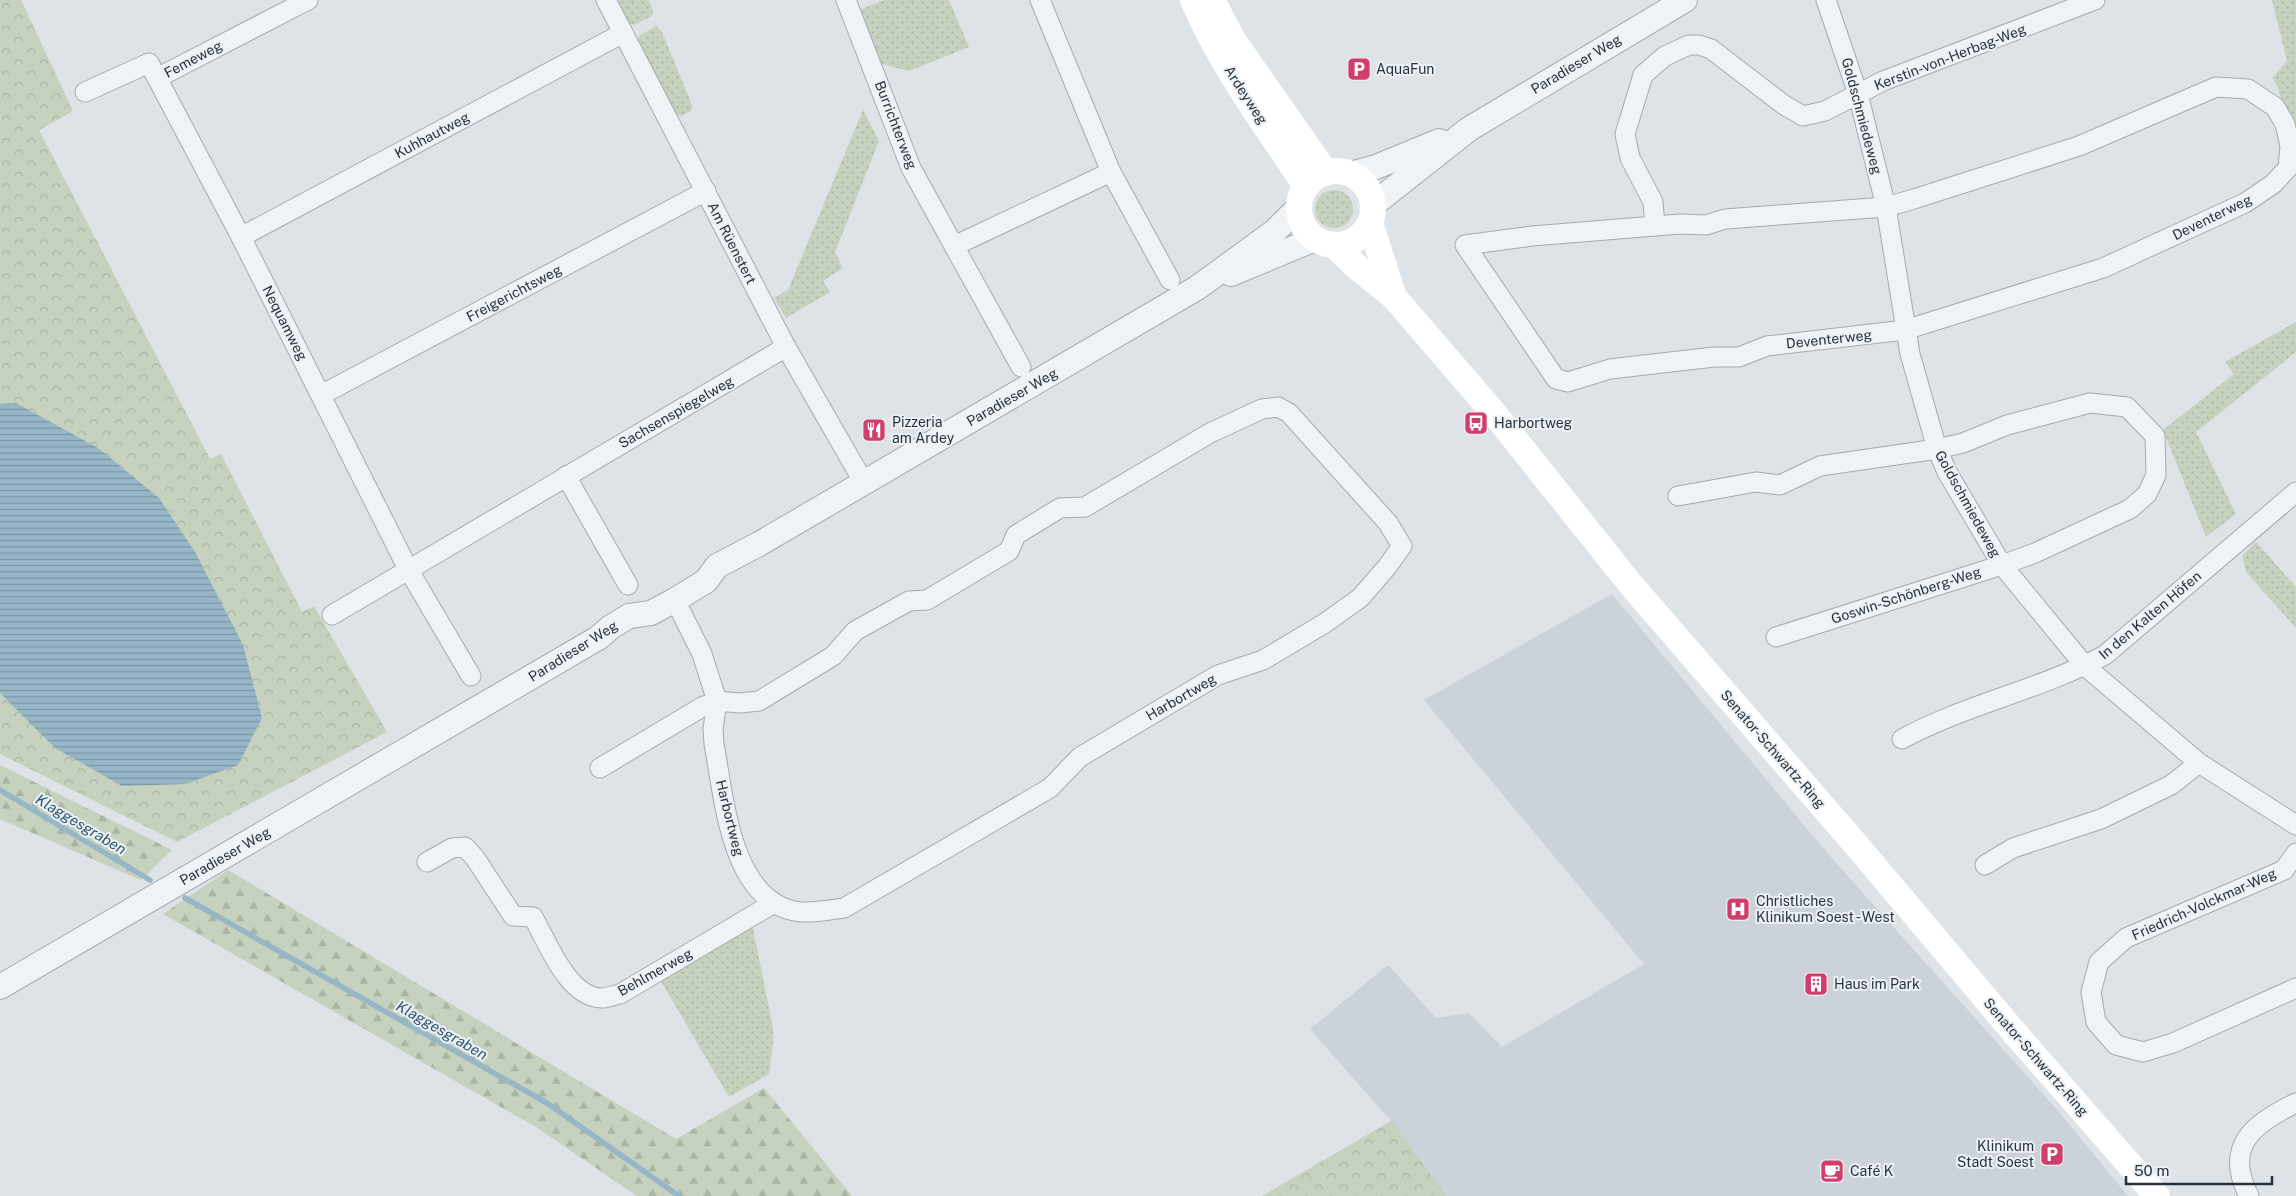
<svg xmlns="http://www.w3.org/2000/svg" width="2296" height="1196" viewBox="0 0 2296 1196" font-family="'Public Sans',sans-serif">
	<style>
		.built { fill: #cbd2d9 }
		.grass { fill: url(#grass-dots) }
		.forest { fill: url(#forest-firs) }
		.park { fill: url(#park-crowns) }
		.water { fill: url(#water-rules) }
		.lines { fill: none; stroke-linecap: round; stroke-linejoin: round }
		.stream { stroke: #97b7c8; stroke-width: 5.5 }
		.minor-casing { stroke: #a2abb1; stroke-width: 21 }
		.tertiary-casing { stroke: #a2abb1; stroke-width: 26 }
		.minor { stroke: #f0f3f6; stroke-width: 19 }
		.tertiary { stroke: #f0f3f6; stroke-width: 24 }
		.secondary { stroke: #fff; stroke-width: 26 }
		.labels { text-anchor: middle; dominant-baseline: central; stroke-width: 4; stroke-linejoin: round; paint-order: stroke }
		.street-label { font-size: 14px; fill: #26333e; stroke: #edf1f5 }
		.poi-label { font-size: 14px; fill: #26333e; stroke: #edf1f5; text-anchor: start }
		.water-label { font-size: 15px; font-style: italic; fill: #305873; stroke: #edf1f5 }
	</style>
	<defs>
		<pattern id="grass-dots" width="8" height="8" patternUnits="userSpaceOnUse" patternTransform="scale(1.25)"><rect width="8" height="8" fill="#c6d1be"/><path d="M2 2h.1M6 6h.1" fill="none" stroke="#aab4a4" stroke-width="1.8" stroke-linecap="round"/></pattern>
		<pattern id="forest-firs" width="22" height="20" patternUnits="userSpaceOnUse" patternTransform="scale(1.25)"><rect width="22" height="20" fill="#c6d1be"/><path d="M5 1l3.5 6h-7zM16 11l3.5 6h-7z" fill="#aab4a4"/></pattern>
		<pattern id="park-crowns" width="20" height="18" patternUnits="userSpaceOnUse" patternTransform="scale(1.25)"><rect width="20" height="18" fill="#c6d1be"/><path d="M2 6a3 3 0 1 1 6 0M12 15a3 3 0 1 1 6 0" fill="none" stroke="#aab4a4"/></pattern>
		<pattern id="water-rules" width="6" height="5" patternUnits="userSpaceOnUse" patternTransform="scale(1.25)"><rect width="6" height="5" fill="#97b7c8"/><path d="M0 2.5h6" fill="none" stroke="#7b95a4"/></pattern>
	</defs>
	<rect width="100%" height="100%" fill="#dde3e7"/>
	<polygon class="built" points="1612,594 1829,855 2059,1112 2128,1196 1262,1196 1391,1121 1310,1029 1388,965 1436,1018 1469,1013 1502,1047 1644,964 1424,700"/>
	<g class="grass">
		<polygon points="615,0 649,0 653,11 652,16 634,25 626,23"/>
		<polygon points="884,0 949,0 969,47 909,71 882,64 859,10"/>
		<polygon points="2272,0 2296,0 2296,168 2278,87 2272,78 2287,61"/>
		<polygon points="656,26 662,32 692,105 691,111 681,116 677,115 638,42 639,36"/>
		<polygon points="863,110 879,141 835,252 843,268 823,281 830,292 786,318 774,298 788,290"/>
		<circle cx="1334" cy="209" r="19"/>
		<polygon points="2296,322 2296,352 2196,432 2236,514 2206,537 2163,430 2234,374 2225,362"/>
		<polygon points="2256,542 2296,587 2296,628 2246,572 2242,556"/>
		<polygon points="752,924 773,1028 773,1044 769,1074 729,1097 659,978"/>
	</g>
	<g class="forest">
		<polygon points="0,765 172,850 141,880 0,819"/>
		<polygon points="228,870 676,1139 764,1088 852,1196 637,1196 536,1127 163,914"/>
	</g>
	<g class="park">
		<polygon points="0,0 21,0 73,111 39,130 210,459 221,454 302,612 314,606 387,732 177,842 0,754"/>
		<polygon points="1392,1121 1446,1196 1262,1196"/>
	</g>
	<polygon class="water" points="16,403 98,448 159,498 195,552 243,645 262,718 238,765 185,784 122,786 55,748 0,693 0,404"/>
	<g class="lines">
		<g class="stream">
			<polyline points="0,790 150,880"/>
			<polyline points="185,898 547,1103 679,1196"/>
		</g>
		<g class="minor-casing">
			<g id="minor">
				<polyline points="606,0 786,347 864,483"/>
				<polyline points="846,0 911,168 954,246 1111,172 1040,0"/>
				<polyline points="1826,0 1858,94 1886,207 1910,354 1937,449 1947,472 2002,565 2085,666 2199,763 2296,825"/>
				<polyline points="157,78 241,237 408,569 471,676"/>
				<polygon points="2216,87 2248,89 2275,107 2285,124 2290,146 2288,168 2273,184 2245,203 2103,268 1905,330 1767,346 1739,357 1714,357 1610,369 1568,382 1556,379 1465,245 1532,236 1680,224 1706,225 1725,219 1886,207 1914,199 2079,146"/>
				<polyline points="85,92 149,63 157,78 308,0"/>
				<polyline points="1111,172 1170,280"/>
				<polyline points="1655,226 1653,202 1630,158 1625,134 1643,75 1665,56 1689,45 1699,45 1711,49 1784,105 1803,116 1825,111 1883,81 2095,0"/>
				<polyline points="241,237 623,33"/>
				<polyline points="954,246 1021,367"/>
				<polyline points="321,395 706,191"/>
				<polyline points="566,476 628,585"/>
				<polyline points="1678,496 1756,482 1780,485 1820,466 1937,449 1963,443 2007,425 2090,403 2127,407 2155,436 2156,475 2147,494 2130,509 2035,553 2002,565 1776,637"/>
				<polyline points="332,615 786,347"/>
				<path d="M 1902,739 C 1966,704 2040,690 2105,655 L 2296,492"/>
				<path d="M 600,768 L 702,707 L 717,701 L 740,703 L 759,701 L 833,656 L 855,631 L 909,601 L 927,600 L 1009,551 L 1016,535 L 1060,508 L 1085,507 L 1210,433 L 1262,409 L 1278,407 L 1289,413 L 1388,523 L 1402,546 L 1387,567 L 1360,598 L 1325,623 L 1263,660 L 1218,675 L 1080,757 L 1050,788 L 844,908 C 828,910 810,914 794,911 C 730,897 724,796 714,744 L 713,729 L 717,701 L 702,654 L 675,600"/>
				<polyline points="2296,853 2284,870 2126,938 2099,962 2091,992 2096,1022 2116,1045 2143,1052 2173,1043 2296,988"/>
				<path d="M 427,862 L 452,848 L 465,847 L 475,858 L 513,916 L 533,917 C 548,943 567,996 601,998 C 607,998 614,995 620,994 L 774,903"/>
				<polyline points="1985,865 2013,848 2101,819 2171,785 2199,763"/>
				<path d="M 2249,1196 C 2223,1146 2254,1123 2296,1103"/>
			</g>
		</g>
		<g class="tertiary-casing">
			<g id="tertiary">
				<polyline points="1350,174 1376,167 1439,141"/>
				<polyline points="1374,204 1469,129 1685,0"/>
				<polyline points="1231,274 1315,239"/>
				<polyline points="0,987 598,638 611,627 629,616 651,613 675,600 706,581 717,566 759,544 1197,288 1275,231 1299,207"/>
			</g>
		</g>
		<use href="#minor" class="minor"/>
		<use href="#tertiary" class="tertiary"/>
		<g class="secondary">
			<path d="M 1193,0 C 1221,66 1266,126 1306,186"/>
			<polyline points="1212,0 1233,40 1326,173"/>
			<circle cx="1336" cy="208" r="37"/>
			<polyline points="1370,223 1394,297"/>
			<polyline points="1335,246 1358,268 1394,297 1493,412 1632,586 1858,847 2013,1031 2157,1196"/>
		</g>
	</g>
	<defs>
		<g id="parking-square" transform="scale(1.25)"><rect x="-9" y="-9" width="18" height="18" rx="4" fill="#d03f6b" stroke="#edf1f5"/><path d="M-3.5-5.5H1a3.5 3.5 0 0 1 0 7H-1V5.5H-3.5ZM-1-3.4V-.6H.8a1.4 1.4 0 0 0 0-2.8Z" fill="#fff"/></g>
		<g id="bus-square" transform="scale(1.25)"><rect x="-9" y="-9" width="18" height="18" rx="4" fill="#d03f6b" stroke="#edf1f5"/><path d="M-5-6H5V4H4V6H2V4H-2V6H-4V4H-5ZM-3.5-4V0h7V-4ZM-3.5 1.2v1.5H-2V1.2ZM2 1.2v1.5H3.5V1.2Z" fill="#fff"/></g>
		<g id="restaurant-square" transform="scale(1.25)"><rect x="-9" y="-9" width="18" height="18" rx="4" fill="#d03f6b" stroke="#edf1f5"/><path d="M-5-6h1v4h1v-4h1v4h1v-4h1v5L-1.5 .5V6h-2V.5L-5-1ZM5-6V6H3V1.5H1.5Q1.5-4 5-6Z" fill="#fff"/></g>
		<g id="hospital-square" transform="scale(1.25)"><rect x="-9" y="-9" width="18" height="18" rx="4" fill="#d03f6b" stroke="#edf1f5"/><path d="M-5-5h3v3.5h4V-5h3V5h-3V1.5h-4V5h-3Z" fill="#fff"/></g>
		<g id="building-square" transform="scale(1.25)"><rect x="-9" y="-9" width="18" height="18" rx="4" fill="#d03f6b" stroke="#edf1f5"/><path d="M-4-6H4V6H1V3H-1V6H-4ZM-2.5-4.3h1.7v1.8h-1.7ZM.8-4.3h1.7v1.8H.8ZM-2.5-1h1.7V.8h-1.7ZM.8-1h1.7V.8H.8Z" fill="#fff"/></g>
		<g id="cafe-square" transform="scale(1.25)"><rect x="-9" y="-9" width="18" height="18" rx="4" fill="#d03f6b" stroke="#edf1f5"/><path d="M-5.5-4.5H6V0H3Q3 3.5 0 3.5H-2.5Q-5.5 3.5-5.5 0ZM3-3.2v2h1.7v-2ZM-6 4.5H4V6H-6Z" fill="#fff"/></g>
	</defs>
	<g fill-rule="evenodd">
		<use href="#parking-square" x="1359" y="69"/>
		<use href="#bus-square" x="1476" y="423"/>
		<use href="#restaurant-square" x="874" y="430"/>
		<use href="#hospital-square" x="1738" y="909"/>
		<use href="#building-square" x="1816" y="984"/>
		<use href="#parking-square" x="2052" y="1154"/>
		<use href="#cafe-square" x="1832" y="1171"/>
	</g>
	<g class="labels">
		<g class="street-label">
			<text transform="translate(1950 57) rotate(-21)">Kerstin-von-Herbag-Weg</text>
			<text transform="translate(193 59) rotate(-28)">Femeweg</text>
			<text transform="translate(1576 64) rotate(-31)">Paradieser Weg</text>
			<text transform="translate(1246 95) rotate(57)">Ardeyweg</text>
			<text transform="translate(1862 116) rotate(75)">Goldschmiedeweg</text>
			<text transform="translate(896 125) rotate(69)">Burrichterweg</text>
			<text transform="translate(432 135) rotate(-28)">Kuhhautweg</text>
			<text transform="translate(2212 217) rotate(-26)">Deventerweg</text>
			<text transform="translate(732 243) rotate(63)">Am Rüenstert</text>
			<text transform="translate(514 293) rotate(-28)">Freigerichtsweg</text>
			<text transform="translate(285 323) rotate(63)">Nequamweg</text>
			<text transform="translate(1829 339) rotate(-6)">Deventerweg</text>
			<text transform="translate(1012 397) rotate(-30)">Paradieser Weg</text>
			<text transform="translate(676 412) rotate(-30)">Sachsenspiegelweg</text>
			<text transform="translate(1968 504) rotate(61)">Goldschmiedeweg</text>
			<text transform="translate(1906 595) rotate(-18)">Goswin-Schönberg-Weg</text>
			<text transform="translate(2150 615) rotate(-40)">In den Kalten Höfen</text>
			<text transform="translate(573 651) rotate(-32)">Paradieser Weg</text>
			<text transform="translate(1181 697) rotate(-30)">Harbortweg</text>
			<text transform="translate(1773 749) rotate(49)">Senator-Schwartz-Ring</text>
			<text transform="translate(730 818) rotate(76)">Harbortweg</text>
			<text transform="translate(225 856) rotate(-30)">Paradieser Weg</text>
			<text transform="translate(2204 904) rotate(-24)">Friedrich-Volckmar-Weg</text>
			<text transform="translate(655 972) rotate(-29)">Behlmerweg</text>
			<text transform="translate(2036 1057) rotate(49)">Senator-Schwartz-Ring</text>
		</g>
		<g class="poi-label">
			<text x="1376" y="69">AquaFun</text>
			<text x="892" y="422">Pizzeria<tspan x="892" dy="16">am Ardey</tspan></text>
			<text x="1494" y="423">Harbortweg</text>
			<text x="1756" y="901">Christliches<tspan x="1756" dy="16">Klinikum Soest - West</tspan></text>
			<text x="1834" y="984">Haus im Park</text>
			<text x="2034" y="1146" text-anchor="end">Klinikum<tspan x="2034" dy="16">Stadt Soest</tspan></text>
			<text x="1850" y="1171">Café K</text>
		</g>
		<g class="water-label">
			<text transform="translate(81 824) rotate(31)">Klaggesgraben</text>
			<text transform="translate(442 1030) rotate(30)">Klaggesgraben</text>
		</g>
	</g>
	<path d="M2126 1176v8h146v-8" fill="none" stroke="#26333e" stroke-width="2.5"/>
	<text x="2134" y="1176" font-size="15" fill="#26333e" stroke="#edf1f5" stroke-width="4" paint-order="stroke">50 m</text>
</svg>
